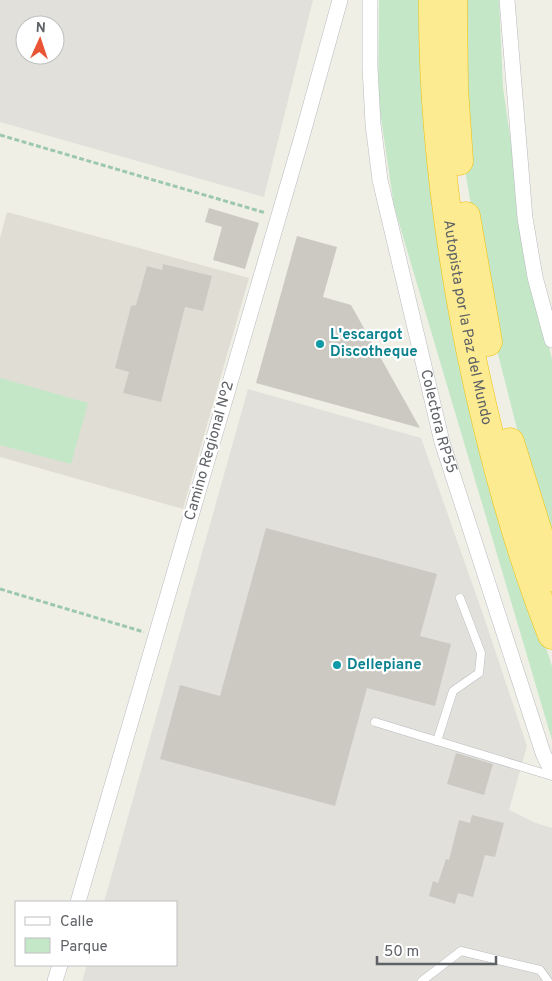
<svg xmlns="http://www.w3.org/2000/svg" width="552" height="981" viewBox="0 0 552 981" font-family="Overpass,sans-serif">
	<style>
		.industrial { fill: #e2e0da; fill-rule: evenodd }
		.education { fill: #e0ded4 }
		.green { fill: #c3e7c7 }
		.building { fill: #ccc9c3 }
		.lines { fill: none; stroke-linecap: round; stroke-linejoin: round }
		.lane-casing { stroke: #b8bbc0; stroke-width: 9 }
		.street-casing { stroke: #b8bbc0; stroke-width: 16 }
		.highway-casing { stroke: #f3bf03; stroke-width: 29 }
		.path { stroke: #9cc8ad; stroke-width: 3; stroke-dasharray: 5 2.5; stroke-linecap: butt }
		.lane { stroke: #fff; stroke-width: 8 }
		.street { stroke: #fff; stroke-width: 15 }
		.highway { stroke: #fceb91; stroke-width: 28 }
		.culture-dot { fill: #0f9aa8; stroke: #fff; stroke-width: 2 }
		.labels { text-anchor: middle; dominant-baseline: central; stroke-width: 4.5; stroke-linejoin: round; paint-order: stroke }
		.street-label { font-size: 15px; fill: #5e6166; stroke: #fff }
		.culture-label { font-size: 15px; font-weight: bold; fill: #0d838f; stroke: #fff; text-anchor: start }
	</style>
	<rect width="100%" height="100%" fill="#f0efe6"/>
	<g class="industrial">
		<path d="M 0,0 L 313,0 L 264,197 L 0,122 ZM 25,25 L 55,25 L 55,55 L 25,55 Z"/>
		<polygon points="248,389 421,438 485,620 527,746 509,810 536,823 552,828 552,981 82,981 87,965 176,965 176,902 104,902"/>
	</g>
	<polygon class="education" points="7,212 249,278 183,509 0,457 0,238"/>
	<g class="green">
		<polygon points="379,0 420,0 514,550 552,666 552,740 394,206 378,98"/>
		<polygon points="458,0 499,0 503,88 525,239 552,360 552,551 535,499 491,327 464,163"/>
		<polygon points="0,378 88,403 71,464 0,445"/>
	</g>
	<g class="building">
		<polygon points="209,208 259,223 245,269 213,260 222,227 205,222"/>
		<polygon points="297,236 337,247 323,297 351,305 420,428 256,383"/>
		<polygon points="163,264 212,276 203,311 185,307 161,402 123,393 129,372 115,368 131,306 136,305 147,266 162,270"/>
		<polygon points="266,528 437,574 420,636 451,644 435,706 367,688 335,806 160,759 180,685 220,696"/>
		<polygon points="456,753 493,764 484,795 447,784"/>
		<polygon points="472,815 504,823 495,857 485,855 473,897 458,893 455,904 429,896 433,881 438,883 446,859 449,860 459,820 470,823"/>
	</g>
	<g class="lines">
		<g class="lane-casing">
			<g id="lane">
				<polyline points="375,722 552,776"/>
				<polyline points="437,741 453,691 479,673 481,653 460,598"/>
				<polyline points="422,981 461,951 540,970 548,981"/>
			</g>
		</g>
		<g class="street-casing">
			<g id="street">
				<path id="s1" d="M 370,0 L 370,67 L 373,124 L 380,180 L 442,442 L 543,753 L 552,772"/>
				<polyline points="507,0 525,218 535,277 552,340"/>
				<polyline points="78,902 301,140 340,0"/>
				<polyline points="55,981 60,965"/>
			</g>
		</g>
		<g class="highway-casing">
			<g id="highway">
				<path id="s2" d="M 433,0 C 432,118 447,234 470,349 C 490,446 516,543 552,635"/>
				<polyline points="453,0 454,88 459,161"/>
				<polyline points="466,216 488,342"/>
				<polyline points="510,442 552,577"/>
			</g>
		</g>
		<g class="path">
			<polyline points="0,135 266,213"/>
			<polyline points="0,589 144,632"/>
		</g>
		<use href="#lane" class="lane"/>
		<use href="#street" class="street"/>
		<use href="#highway" class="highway"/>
	</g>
	<g class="culture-dot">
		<circle cx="320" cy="344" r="5"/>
		<circle cx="337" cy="665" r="5"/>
	</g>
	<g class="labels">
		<g class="street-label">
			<text stroke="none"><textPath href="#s2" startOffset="325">Autopista por la Paz del Mundo</textPath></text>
			<text stroke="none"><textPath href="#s1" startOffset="429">Colectora RP55</textPath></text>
			<text transform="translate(210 451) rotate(-74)">Camino Regional Nº2</text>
		</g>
		<g class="culture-label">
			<text x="330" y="335">L'escargot<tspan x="330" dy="17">Discotheque</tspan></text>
			<text x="347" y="665">Dellepiane</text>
		</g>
	</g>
	<rect x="15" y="901" width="162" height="65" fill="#ffffff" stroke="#bfc0c2"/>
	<rect x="25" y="917" width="25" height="8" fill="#ffffff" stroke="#bfc0c2"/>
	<text x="60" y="926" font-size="15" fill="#5e6166">Calle</text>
	<rect x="25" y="938" width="25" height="15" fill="#c3e7c7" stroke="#bfc0c2"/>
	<text x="60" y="951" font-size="15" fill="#5e6166">Parque</text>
	<g transform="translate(40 40) rotate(3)"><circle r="24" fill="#ffffff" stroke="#bfc0c2"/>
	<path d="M0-4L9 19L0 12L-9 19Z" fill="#e85434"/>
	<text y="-8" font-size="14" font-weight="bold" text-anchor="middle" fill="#5e6166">N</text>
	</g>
	<path d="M377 956v8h119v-8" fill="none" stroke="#5e6166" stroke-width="2.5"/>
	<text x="384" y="956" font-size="15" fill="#5e6166" stroke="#ffffff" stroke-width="4" paint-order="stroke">50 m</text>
</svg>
